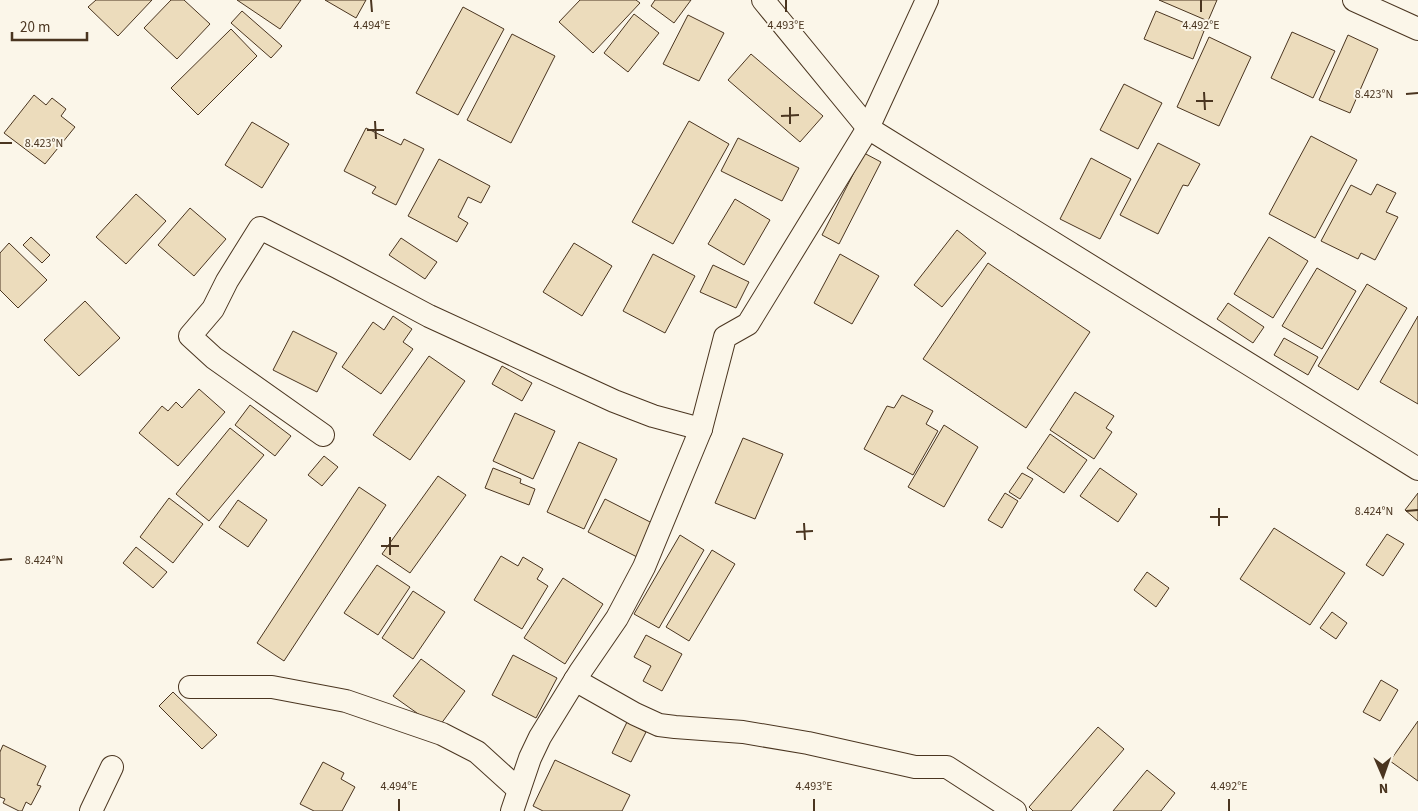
<svg xmlns="http://www.w3.org/2000/svg" width="1418" height="811" viewBox="0 0 1418 811" font-family="'Source Sans 3',sans-serif">
	<style>
		.building { fill: #ecdcbc; stroke: #4a3520 }
		.lines { fill: none; stroke-linecap: round; stroke-linejoin: round }
		.street-casing { stroke: #4a3520; stroke-width: 24 }
		.street { stroke: #fbf6e9; stroke-width: 22 }
		.ticks { fill: none; stroke: #4a3520; stroke-width: 2 }
		.ticks-label { font-size: 12px; text-anchor: middle; fill: #4a3520; stroke: #fbf6e9; stroke-width: 4; stroke-linejoin: round; paint-order: stroke }
	</style>
	<rect width="100%" height="100%" fill="#fbf6e9"/>
	<g class="building">
		<polygon points="96,0 152,0 118,36 88,7"/>
		<polygon points="171,0 184,0 210,24 177,59 144,28"/>
		<polygon points="237,0 301,0 280,29"/>
		<polygon points="325,0 366,0 356,18"/>
		<polygon points="580,0 636,0 640,3 593,53 559,22"/>
		<polygon points="655,0 691,0 674,23 651,6"/>
		<polygon points="1159,0 1217,0 1208,21"/>
		<polygon points="463,7 504,29 458,115 416,93"/>
		<polygon points="242,11 282,46 271,58 231,23"/>
		<polygon points="1156,11 1204,31 1193,59 1144,39"/>
		<polygon points="634,14 659,33 628,72 604,53"/>
		<polygon points="688,15 724,33 699,81 663,64"/>
		<polygon points="231,29 257,56 198,115 171,88"/>
		<polygon points="1292,32 1335,51 1313,98 1271,78"/>
		<polygon points="512,34 555,56 511,143 467,120"/>
		<polygon points="1348,35 1378,49 1350,113 1319,100"/>
		<polygon points="1209,37 1251,57 1219,126 1177,107"/>
		<polygon points="751,54 823,116 800,142 728,80"/>
		<polygon points="1124,84 1162,103 1138,149 1100,130"/>
		<polygon points="34,95 46,105 52,98 66,109 61,116 75,127 45,164 4,133"/>
		<polygon points="689,121 729,144 673,244 632,222"/>
		<polygon points="252,122 289,144 262,188 225,165"/>
		<polygon points="366,128 401,145 404,139 424,149 396,205 372,193 376,187 344,171"/>
		<polygon points="1311,136 1357,160 1315,238 1269,214"/>
		<polygon points="738,138 799,168 782,201 721,171"/>
		<polygon points="1158,143 1200,164 1188,186 1183,185 1158,234 1120,215"/>
		<polygon points="864,153 881,162 839,244 822,235"/>
		<polygon points="1091,158 1131,179 1100,239 1060,219"/>
		<polygon points="439,159 490,186 481,203 468,197 458,217 468,223 457,242 408,216"/>
		<polygon points="1377,184 1396,193 1386,212 1398,217 1375,260 1361,253 1358,259 1321,241 1351,185 1371,195"/>
		<polygon points="136,194 166,221 126,264 96,237"/>
		<polygon points="735,199 770,220 744,265 708,244"/>
		<polygon points="190,208 226,239 194,276 158,245"/>
		<polygon points="957,230 986,253 942,307 914,285"/>
		<polygon points="31,237 50,255 42,263 23,245"/>
		<polygon points="1269,237 1308,261 1273,318 1234,294"/>
		<polygon points="401,238 437,262 425,279 389,255"/>
		<polygon points="9,243 47,280 18,308 0,290 0,253"/>
		<polygon points="574,243 612,266 582,316 543,292"/>
		<polygon points="653,254 695,276 665,333 623,311"/>
		<polygon points="840,254 879,276 852,324 814,303"/>
		<polygon points="988,263 1090,332 1026,428 923,359"/>
		<polygon points="713,265 749,282 736,308 700,292"/>
		<polygon points="1317,268 1356,291 1322,349 1282,326"/>
		<polygon points="1367,284 1407,308 1358,390 1318,366"/>
		<polygon points="85,301 120,338 79,376 44,340"/>
		<polygon points="1228,303 1264,327 1253,343 1217,319"/>
		<polygon points="393,316 412,329 403,342 413,349 381,394 342,367 373,322 384,330"/>
		<polygon points="1418,316 1418,404 1380,382"/>
		<polygon points="293,331 337,353 317,392 273,370"/>
		<polygon points="1284,338 1318,357 1308,375 1274,355"/>
		<polygon points="429,356 465,381 410,460 373,435"/>
		<polygon points="502,366 532,383 522,401 492,384"/>
		<polygon points="199,389 225,412 178,466 139,433 162,406 168,411 176,402 182,408"/>
		<polygon points="1075,392 1114,416 1106,428 1112,432 1094,459 1050,430"/>
		<polygon points="902,395 933,411 926,424 938,431 913,475 864,449 887,406 894,408"/>
		<polygon points="250,405 291,436 275,456 235,425"/>
		<polygon points="515,413 555,431 533,479 493,461"/>
		<polygon points="944,425 978,447 944,507 908,487"/>
		<polygon points="230,428 264,455 209,521 176,494"/>
		<polygon points="1050,434 1087,460 1064,493 1027,468"/>
		<polygon points="743,438 783,454 755,519 715,503"/>
		<polygon points="579,442 617,459 584,529 547,512"/>
		<polygon points="324,456 338,467 322,486 308,475"/>
		<polygon points="493,468 521,479 520,483 535,489 529,505 485,488"/>
		<polygon points="1100,468 1137,494 1118,522 1080,496"/>
		<polygon points="1022,473 1033,479 1020,499 1009,492"/>
		<polygon points="438,476 466,495 410,573 382,554"/>
		<polygon points="359,487 386,505 284,661 257,643"/>
		<polygon points="1005,493 1018,501 1002,528 988,520"/>
		<polygon points="1418,493 1418,521 1405,510"/>
		<polygon points="169,498 203,524 173,563 140,537"/>
		<polygon points="605,499 656,525 639,558 588,532"/>
		<polygon points="238,500 267,520 248,547 219,527"/>
		<polygon points="1274,528 1345,573 1310,625 1240,579"/>
		<polygon points="1387,534 1404,544 1383,576 1366,565"/>
		<polygon points="680,535 704,550 659,628 634,614"/>
		<polygon points="136,547 167,572 153,588 123,563"/>
		<polygon points="712,550 735,564 689,641 666,627"/>
		<polygon points="501,556 518,566 523,557 543,569 537,579 548,586 522,629 474,600"/>
		<polygon points="377,565 410,587 378,635 344,613"/>
		<polygon points="1147,572 1169,588 1156,607 1134,590"/>
		<polygon points="563,578 603,604 565,664 524,638"/>
		<polygon points="413,591 445,612 413,659 382,638"/>
		<polygon points="1332,612 1347,623 1336,639 1320,628"/>
		<polygon points="646,635 682,654 662,691 643,681 651,666 634,657"/>
		<polygon points="513,655 557,678 536,718 492,695"/>
		<polygon points="421,659 465,691 438,728 393,696"/>
		<polygon points="1381,680 1398,690 1380,721 1363,712"/>
		<polygon points="173,692 217,735 202,749 159,706"/>
		<polygon points="1418,721 1418,781 1390,761"/>
		<polygon points="627,722 646,732 631,762 612,753"/>
		<polygon points="1098,727 1124,749 1071,811 1033,811 1029,807"/>
		<polygon points="3,745 46,766 37,785 41,786 31,805 26,802 22,811 19,811 3,803 5,799 0,797 0,752"/>
		<polygon points="555,760 630,795 622,811 543,811 533,806"/>
		<polygon points="323,762 344,773 341,779 355,787 342,811 314,811 300,804"/>
		<polygon points="1147,770 1175,793 1161,811 1113,811"/>
	</g>
	<g class="lines">
		<g class="street-casing">
			<g id="street">
				<polyline points="763,0 868,128 1418,469"/>
				<polyline points="1354,0 1418,29"/>
				<polyline points="323,435 214,358 190,336 213,309 227,281 260,228 337,267 429,316 614,401 653,416 701,429"/>
				<polyline points="575,680 635,714 659,725 675,727 743,732 808,743 915,767 947,767 1015,811"/>
				<polyline points="190,687 272,687 346,701 442,734 477,752 519,790"/>
				<polyline points="91,811 112,767"/>
				<polyline points="512,811 530,758 540,737 580,672 617,618 644,567 701,429 725,337 748,324 868,128 927,0"/>
			</g>
		</g>
		<use href="#street" class="street"/>
	</g>
	<path class="ticks" d="M 371,0 L 372,12M 786,0 L 786,12M 1201,0 L 1201,12M 1204,92 L 1205,110M 1406,94 L 1418,93M 1196,101 L 1213,101M 790,107 L 790,124M 781,116 L 799,115M 375,121 L 376,139M 367,130 L 384,130M 0,143 L 12,143M 1219,508 L 1219,526M 1406,511 L 1418,510M 1210,517 L 1228,517M 804,523 L 805,540M 796,532 L 813,531M 390,537 L 390,555M 381,546 L 399,546M 0,560 L 12,559M 399,799 L 399,811M 814,799 L 814,811M 1229,799 L 1229,811"/>
	<g class="ticks-label">
		<text x="372" y="29">4.494°E</text>
		<text x="786" y="29">4.493°E</text>
		<text x="1201" y="29">4.492°E</text>
		<text x="1374" y="98">8.423°N</text>
		<text x="44" y="147">8.423°N</text>
		<text x="1374" y="515">8.424°N</text>
		<text x="44" y="564">8.424°N</text>
		<text x="399" y="790">4.494°E</text>
		<text x="814" y="790">4.493°E</text>
		<text x="1229" y="790">4.492°E</text>
	</g>
	<g transform="translate(1383 776) rotate(178)" stroke="#fbf6e9" stroke-width="4" paint-order="stroke">
	<path d="M0-4L9 19L0 12L-9 19Z" fill="#4a3520"/>
	<text y="-8" font-size="14" font-weight="bold" text-anchor="middle" fill="#4a3520">N</text>
	</g>
	<path d="M12 32v8h75v-8" fill="none" stroke="#4a3520" stroke-width="2.5"/>
	<text x="20" y="32" font-size="15" fill="#4a3520" stroke="#fbf6e9" stroke-width="4" paint-order="stroke">20 m</text>
</svg>
